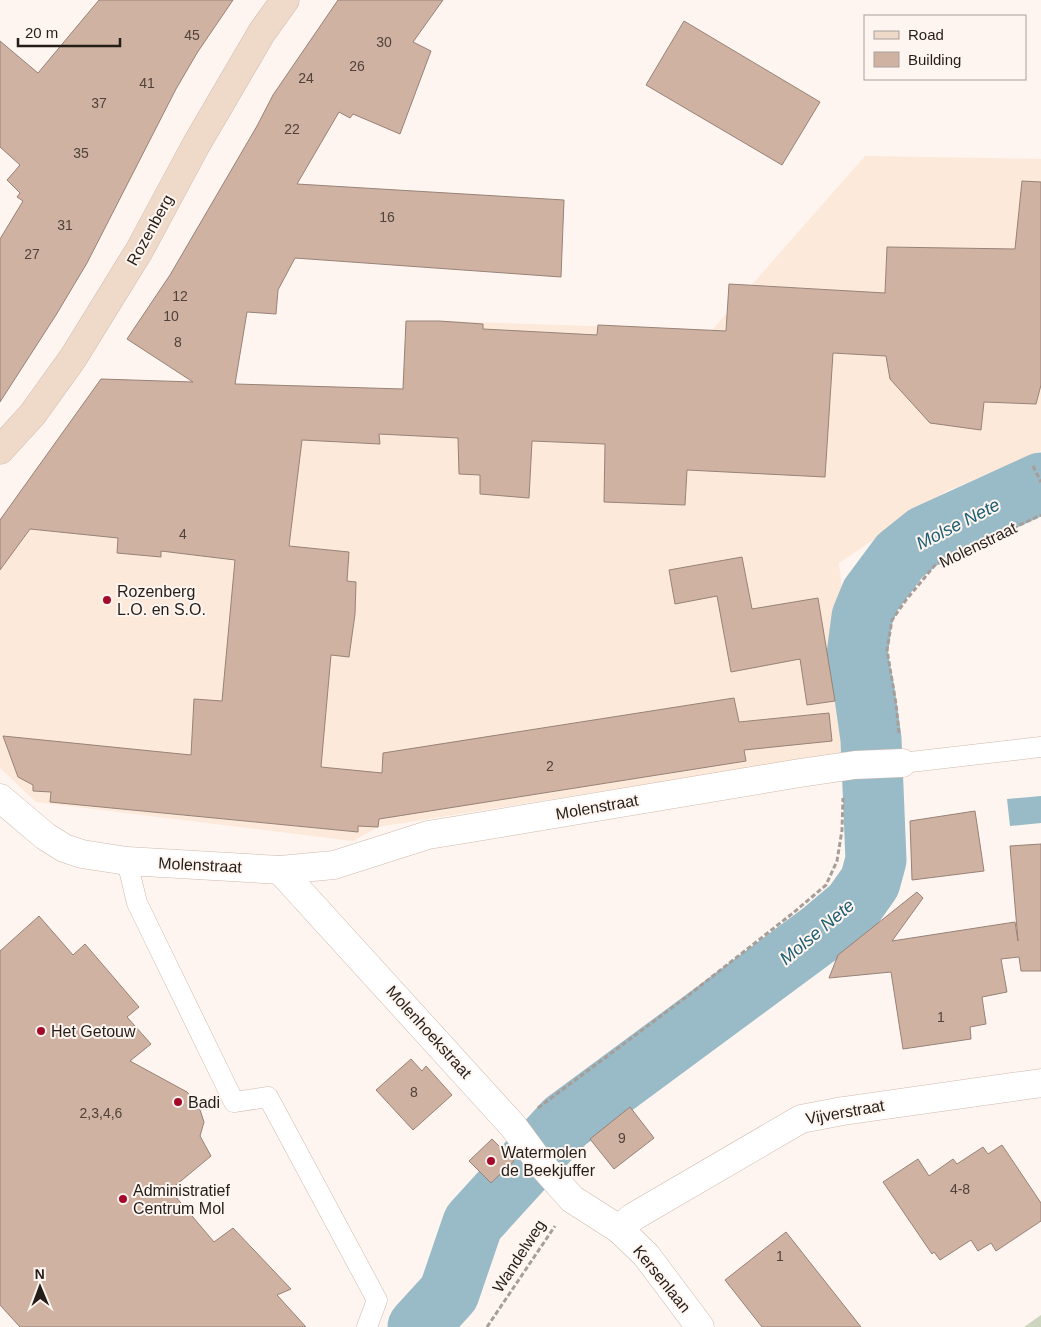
<svg xmlns="http://www.w3.org/2000/svg" width="1041" height="1327" viewBox="0 0 1041 1327" font-family="Helvetica,sans-serif">
	<style>
		.education { fill: #fce9d9 }
		.green { fill: #ced5be }
		.water { fill: #98bbc7 }
		.lines { fill: none; stroke-linecap: round; stroke-linejoin: round }
		.river { stroke: #98bbc7; stroke-width: 61 }
		.building { fill: #cfb2a2; stroke: #978277 }
		.service-casing { stroke: #ceb9ad; stroke-width: 21 }
		.minor-casing { stroke: #ceb9ad; stroke-width: 29 }
		.secondary-casing { stroke: #ceb9ad; stroke-width: 29 }
		.path { stroke: #a79e99; stroke-width: 3; stroke-dasharray: 5 2.5; stroke-linecap: butt }
		.service { stroke: #fff; stroke-width: 20 }
		.minor { stroke: #fff; stroke-width: 28 }
		.secondary { stroke: #efdaca; stroke-width: 28 }
		.poi-dot { fill: #a50a2a; stroke: #fef5f0; stroke-width: 2 }
		.labels { text-anchor: middle; dominant-baseline: central; stroke-width: 4; stroke-linejoin: round; paint-order: stroke }
		.number-label { font-size: 14px; fill: #50423a }
		.street-label { font-size: 16px; fill: #251d18; stroke: #fef5f0 }
		.poi-label { font-size: 16px; fill: #251d18; stroke: #fef5f0; text-anchor: start }
		.water-label { font-size: 18px; font-style: italic; fill: #1d5f72; stroke: #fef5f0 }
	</style>
	<rect width="100%" height="100%" fill="#fef5f0"/>
	<polygon class="education" points="865,156 1041,159 1041,451 945,492 839,563 860,750 378,827 353,841 36,802 0,768 0,520 101,379 402,389 406,321 418,321 415,389 439,321 712,330"/>
	<polygon class="green" points="1041,1315 1041,1327 1024,1327"/>
	<polygon class="water" points="1041,796 1041,823 1010,826 1007,799"/>
	<g class="lines">
		<polyline class="river" points="418,1327 449,1293 473,1223 565,1122 821,933 853,906 870,882 876,860 871,739 864,690 857,655 862,617 871,595 900,556 925,536 1041,483"/>
	</g>
	<g class="building">
		<polygon points="99,0 233,0 197,53 176,89 87,263 56,315 0,402 0,239 23,201 17,197 20,193 7,180 20,165 0,147 0,41 38,73"/>
		<polygon points="338,0 443,0 413,42 431,51 400,134 353,114 350,118 339,112 297,184 564,200 561,277 295,258 278,290 276,314 247,312 235,384 403,389 406,321 439,321 483,324 483,329 597,335 598,325 726,331 729,284 885,293 887,247 1015,249 1022,181 1041,182 1041,385 1036,404 984,402 981,430 930,423 890,379 886,356 833,353 825,477 687,470 685,505 604,502 605,444 532,441 529,498 480,494 480,475 459,474 458,438 379,434 380,444 302,440 289,546 349,552 347,581 356,582 355,614 349,657 331,655 321,767 382,773 383,753 734,698 739,722 829,713 832,741 744,750 746,761 379,819 378,827 358,826 358,832 50,802 51,792 33,791 33,785 18,777 3,736 191,755 194,699 222,701 235,560 161,551 161,557 117,553 118,538 30,529 0,570 0,520 101,379 193,382 127,339 170,275 257,126 273,95"/>
		<polygon points="684,21 820,102 782,165 646,85"/>
		<polygon points="742,557 752,609 818,598 835,701 807,705 800,659 731,672 717,596 675,604 669,570"/>
		<polygon points="975,811 984,871 912,880 910,821"/>
		<polygon points="1041,844 1041,971 1021,971 1019,957 1001,959 1007,992 982,997 986,1024 970,1027 971,1039 903,1049 891,972 829,978 838,955 917,892 923,898 892,941 1015,922 1018,941 1010,846"/>
		<polygon points="39,916 73,955 85,944 139,1007 127,1017 151,1044 130,1061 187,1092 198,1104 204,1122 200,1136 211,1156 170,1190 214,1242 233,1228 291,1289 277,1295 306,1327 20,1327 0,1305 0,951"/>
		<polygon points="411,1059 422,1071 426,1066 452,1095 413,1130 376,1090"/>
		<polygon points="630,1107 654,1138 614,1169 590,1139"/>
		<polygon points="492,1139 514,1161 491,1183 469,1161"/>
		<polygon points="1002,1145 1041,1203 1041,1221 996,1251 991,1243 978,1251 971,1240 940,1260 934,1252 932,1254 883,1182 918,1159 929,1176 953,1159 957,1164 983,1147 988,1154"/>
		<polygon points="786,1232 861,1327 762,1327 725,1280"/>
	</g>
	<g class="lines">
		<g class="service-casing">
			<g id="service">
				<polyline points="902,763 1041,747"/>
				<polyline points="127,861 137,903 234,1102 268,1097 377,1300 367,1327"/>
			</g>
		</g>
		<g class="minor-casing">
			<g id="minor">
				<polyline points="0,798 45,836 64,848 82,854 127,861 280,870 334,865 428,835 465,829 800,773 855,765 902,763"/>
				<polyline points="280,870 513,1126 541,1164 572,1199 619,1229 646,1255 700,1327"/>
				<polyline points="619,1229 633,1217 801,1119 843,1111 1041,1083"/>
			</g>
		</g>
		<g class="secondary-casing">
			<polyline id="secondary" points="0,450 32,415 73,358 139,251 196,145 262,32 285,0"/>
		</g>
		<g class="path">
			<polyline points="1033,466 1041,482"/>
			<polyline points="899,733 896,704 887,650 892,620 906,600 935,565 1041,515"/>
			<polyline points="538,1108 685,998 793,913 826,885 837,861 842,830 843,798"/>
			<polyline points="487,1327 555,1226"/>
		</g>
		<use href="#service" class="service"/>
		<use href="#minor" class="minor"/>
		<use href="#secondary" class="secondary"/>
	</g>
	<g class="poi-dot">
		<circle cx="107" cy="600" r="5"/>
		<circle cx="41" cy="1031" r="5"/>
		<circle cx="178" cy="1102" r="5"/>
		<circle cx="491" cy="1161" r="5"/>
		<circle cx="123" cy="1199" r="5"/>
	</g>
	<g class="labels">
		<g class="number-label">
			<text x="192" y="35">45</text>
			<text x="384" y="42">30</text>
			<text x="357" y="66">26</text>
			<text x="306" y="78">24</text>
			<text x="147" y="83">41</text>
			<text x="99" y="103">37</text>
			<text x="292" y="129">22</text>
			<text x="81" y="153">35</text>
			<text x="387" y="217">16</text>
			<text x="65" y="225">31</text>
			<text x="32" y="254">27</text>
			<text x="180" y="296">12</text>
			<text x="171" y="316">10</text>
			<text x="178" y="342">8</text>
			<text x="183" y="534">4</text>
			<text x="550" y="766">2</text>
			<text x="941" y="1017">1</text>
			<text x="414" y="1092">8</text>
			<text x="101" y="1113">2,3,4,6</text>
			<text x="622" y="1138">9</text>
			<text x="960" y="1189">4-8</text>
			<text x="780" y="1256">1</text>
		</g>
		<g class="street-label">
			<text transform="translate(150 230) rotate(-61)">Rozenberg</text>
			<text transform="translate(978 545) rotate(-26)">Molenstraat</text>
			<text transform="translate(597 807) rotate(-10)">Molenstraat</text>
			<text transform="translate(200 865) rotate(3)">Molenstraat</text>
			<text transform="translate(429 1032) rotate(48)">Molenhoekstraat</text>
			<text transform="translate(845 1112) rotate(-10)">Vijverstraat</text>
			<text transform="translate(519 1256) rotate(-57)">Wandelweg</text>
			<text transform="translate(662 1279) rotate(51)">Kersenlaan</text>
		</g>
		<g class="poi-label">
			<text x="117" y="591">Rozenberg<tspan x="117" dy="18">L.O. en S.O.</tspan></text>
			<text x="51" y="1031">Het Getouw</text>
			<text x="188" y="1102">Badi</text>
			<text x="501" y="1152">Watermolen<tspan x="501" dy="18">de Beekjuffer</tspan></text>
			<text x="133" y="1190">Administratief<tspan x="133" dy="18">Centrum Mol</tspan></text>
		</g>
		<g class="water-label">
			<text transform="translate(958 524) rotate(-27)">Molse Nete</text>
			<text transform="translate(817 932) rotate(-40)">Molse Nete</text>
		</g>
	</g>
	<rect x="864" y="15" width="162" height="65" fill="#fef5f0" stroke="#a79f9a"/>
	<rect x="874" y="31" width="25" height="8" fill="#efdaca" stroke="#a79f9a"/>
	<text x="908" y="40" font-size="15" fill="#251d18">Road</text>
	<rect x="874" y="52" width="25" height="15" fill="#cfb2a2" stroke="#a79f9a"/>
	<text x="908" y="65" font-size="15" fill="#251d18">Building</text>
	<g transform="translate(40 1287) rotate(359)" stroke="#fef5f0" stroke-width="4" paint-order="stroke">
	<path d="M0-4L9 19L0 12L-9 19Z" fill="#251d18"/>
	<text y="-8" font-size="14" font-weight="bold" text-anchor="middle" fill="#251d18">N</text>
	</g>
	<path d="M18 38v8h102v-8" fill="none" stroke="#251d18" stroke-width="2.5"/>
	<text x="25" y="38" font-size="15" fill="#251d18" stroke="#fef5f0" stroke-width="4" paint-order="stroke">20 m</text>
</svg>
